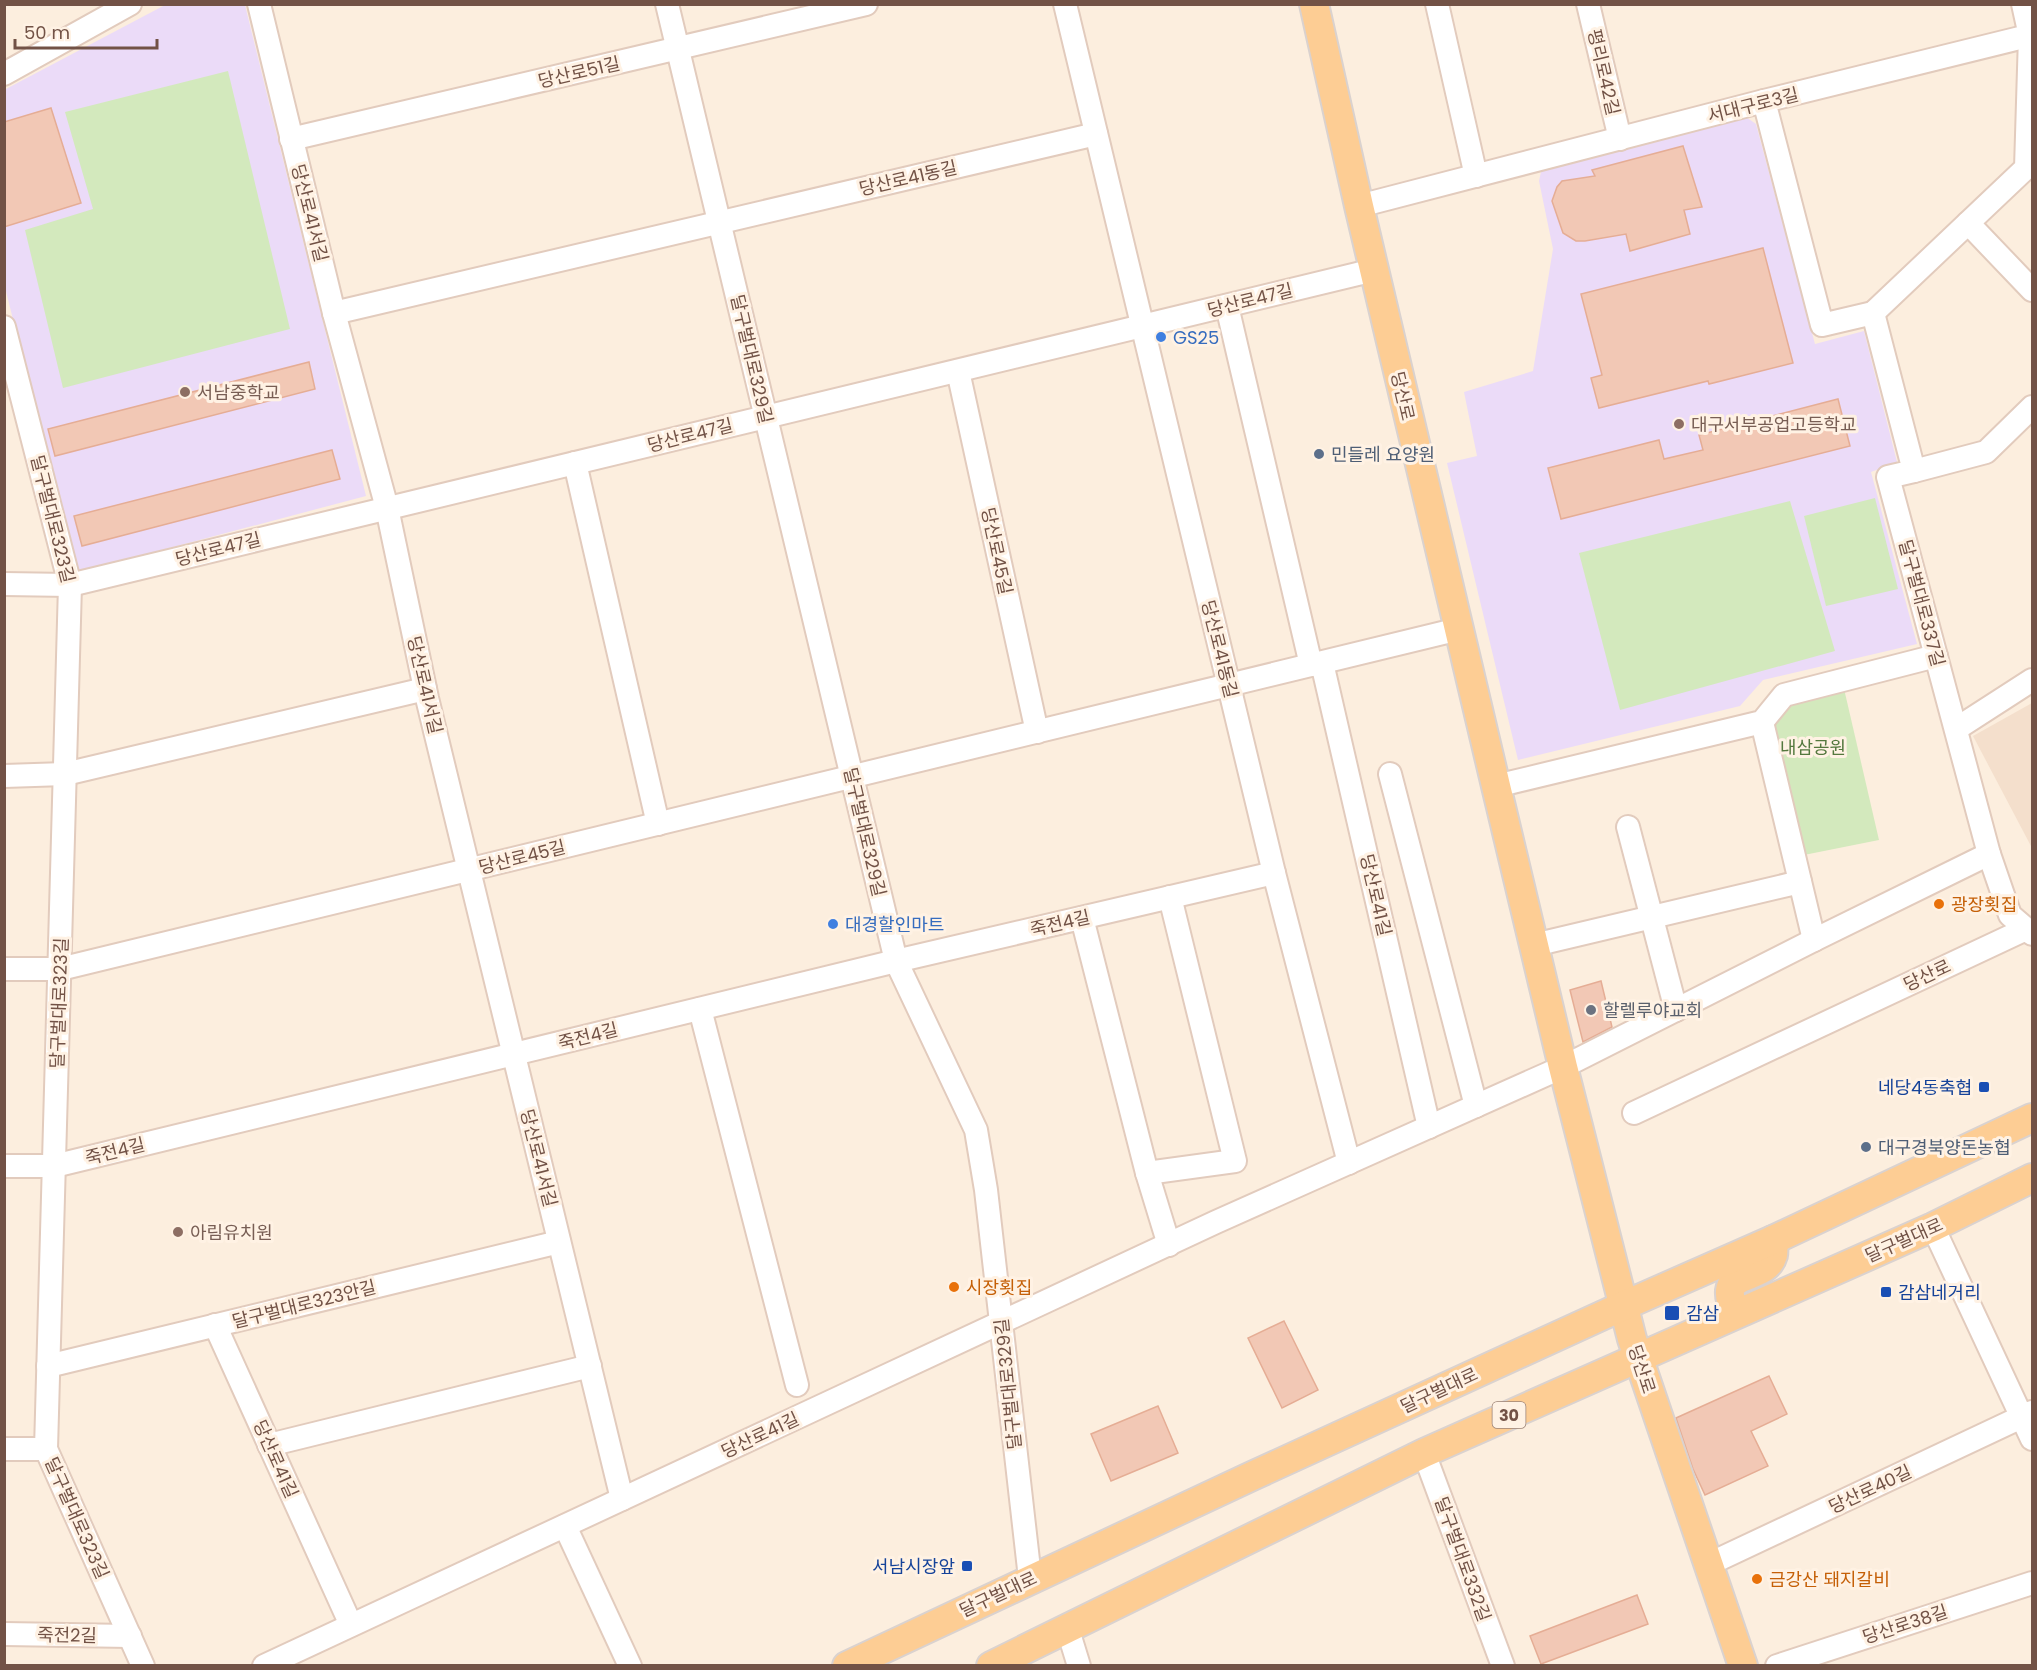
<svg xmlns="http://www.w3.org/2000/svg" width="2037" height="1670" viewBox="0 0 2037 1670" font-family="Poppins,'Noto Sans KR',sans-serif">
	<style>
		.residential { fill: #f4dfcc }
		.education { fill: #ebdbf8 }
		.green { fill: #d3e9bd }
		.building { fill: #f2c8b5; stroke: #e5ad95; stroke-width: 1.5 }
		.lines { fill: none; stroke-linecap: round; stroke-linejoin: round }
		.minor-casing { stroke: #e2cbbd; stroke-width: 26 }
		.major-casing { stroke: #dad2cf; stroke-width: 32 }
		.minor { stroke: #fff; stroke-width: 22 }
		.major { stroke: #fdcd94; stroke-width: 28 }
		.shop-dot { fill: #3f7fe0; stroke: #fff2e4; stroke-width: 2 }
		.education-dot { fill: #8d6e63; stroke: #fff2e4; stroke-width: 2 }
		.service-dot { fill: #5c6f8a; stroke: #fff2e4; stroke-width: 2 }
		.food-dot { fill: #e8710a; stroke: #fff2e4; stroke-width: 2 }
		.worship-dot { fill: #6b7280; stroke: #fff2e4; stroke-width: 2 }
		.transit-dot { fill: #1a4fb4; stroke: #fff2e4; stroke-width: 2 }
		.labels { text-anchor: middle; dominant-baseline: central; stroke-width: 6; stroke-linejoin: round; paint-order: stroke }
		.shield { fill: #fff2e4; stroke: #9c8275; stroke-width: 1.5 }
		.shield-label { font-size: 16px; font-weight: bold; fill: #725246 }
		.street-label { font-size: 18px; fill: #725246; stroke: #fff2e4 }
		.shop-label { font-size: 18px; fill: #366cbe; stroke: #fff2e4; text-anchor: start }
		.education-label { font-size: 18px; fill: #785e54; stroke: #fff2e4; text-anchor: start }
		.service-label { font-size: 18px; fill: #4e5e75; stroke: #fff2e4; text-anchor: start }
		.park-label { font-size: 18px; fill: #54783e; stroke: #fff2e4 }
		.food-label { font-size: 18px; fill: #c56008; stroke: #fff2e4; text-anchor: start }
		.worship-label { font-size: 18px; fill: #5b616d; stroke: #fff2e4; text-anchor: start }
		.transit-label { font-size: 18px; fill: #164399; stroke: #fff2e4; text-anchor: end }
	</style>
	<rect width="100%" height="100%" fill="#fceede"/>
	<polygon class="residential" points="2032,703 2032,848 1973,736"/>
	<g class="education">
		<polygon points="165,5 245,5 366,496 75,573 5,287 4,90"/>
		<polygon points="1746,117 1756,124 1815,344 1864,331 1897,462 1871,472 1917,644 1763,680 1740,706 1518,760 1447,463 1477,456 1464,392 1533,371 1553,249 1539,181 1542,167"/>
	</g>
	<g class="green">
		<polygon points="228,71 290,329 63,388 25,230 93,209 65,112"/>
		<polygon points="1875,498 1898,589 1826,606 1804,516"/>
		<polygon points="1790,501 1835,651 1620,710 1579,553"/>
		<polygon points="1842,680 1879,840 1794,857 1762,722 1784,695"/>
	</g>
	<g class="building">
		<polygon points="51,108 81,203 4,227 4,122"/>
		<polygon points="1683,146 1702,207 1684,210 1690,234 1630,251 1626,234 1585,241 1576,241 1563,233 1552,201 1557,187 1562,181 1595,176 1592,170"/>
		<polygon points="1763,248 1793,363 1709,384 1708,381 1599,408 1591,378 1602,375 1581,294"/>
		<polygon points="309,362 315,389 55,456 48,429"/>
		<polygon points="1838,399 1850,446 1561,519 1548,468 1659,440 1664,459 1703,450 1699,435"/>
		<polygon points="332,450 340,479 82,546 74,516"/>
		<polygon points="1601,981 1612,1027 1583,1042 1570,990"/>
		<polygon points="1284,1321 1318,1390 1282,1408 1248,1338"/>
		<polygon points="1769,1376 1787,1414 1751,1431 1768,1466 1705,1495 1693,1469 1676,1418"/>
		<polygon points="1158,1406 1178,1453 1111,1481 1091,1434"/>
		<polygon points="1637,1595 1648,1624 1541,1664 1530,1636"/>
	</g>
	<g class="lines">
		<g class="minor-casing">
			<g id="minor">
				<polyline points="259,4 334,313 387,508 427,698 622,1499"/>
				<polyline points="667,4 896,961 976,1130 986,1190 1030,1578"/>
				<polyline points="1065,4 1274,873 1349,1163"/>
				<polyline points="1437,4 1476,176"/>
				<polyline points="1588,4 1620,139"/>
				<polyline points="4,74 130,4"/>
				<polyline points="1764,101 1822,325 1873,313"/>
				<polyline points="291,139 866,4"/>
				<polyline points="1359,206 1764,101 2032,35"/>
				<polyline points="1968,223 2032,290"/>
				<polyline points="1227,306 1311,665"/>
				<polyline points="334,313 1096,134"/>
				<polyline points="1873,313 1914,471 1888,477 1989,854 2010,915 2032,934"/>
				<polyline points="1873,313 2026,168 2030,36 2023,4"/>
				<polyline points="4,327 70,585 46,1449 143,1666"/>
				<polyline points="958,371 1037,732"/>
				<polyline points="575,463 658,824"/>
				<polyline points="1914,471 1986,452 2032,407"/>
				<polyline points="4,584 70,585 1374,270"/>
				<polyline points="1322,663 1429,1127"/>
				<polyline points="1762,722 1814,940"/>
				<polyline points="1956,729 2032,680"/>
				<polyline points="1390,774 1476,1106"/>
				<polyline points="4,776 65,774 425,689"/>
				<polyline points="1496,786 1762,722 1784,695 1936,656"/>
				<polyline points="1628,827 1676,1010"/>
				<polyline points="1082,918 1147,1173 1169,1245"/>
				<polyline points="1534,945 1800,882"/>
				<polyline points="4,969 60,969 1459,629"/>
				<polyline points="700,1009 797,1385"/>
				<polyline points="1634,1113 2026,929"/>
				<polyline points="4,1166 54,1166 896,961 1274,873"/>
				<polyline points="1147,1173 1235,1161 1170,897"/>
				<polyline points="1933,1227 2032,1439"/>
				<polyline points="215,1325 351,1625"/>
				<polyline points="48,1366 559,1242"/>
				<polyline points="269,1445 590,1366"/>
				<polyline points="4,1449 46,1449"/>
				<polyline points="1424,1453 1503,1666"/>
				<polyline points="565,1526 630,1666"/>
				<polyline points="1707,1565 2032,1412"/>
				<polyline points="1068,1630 1079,1666"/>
				<polyline points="4,1634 130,1636"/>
				<polyline points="264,1666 1216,1222 1563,1067 1814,940 1989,854"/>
				<polyline points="1777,1666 2032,1583"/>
			</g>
		</g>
		<g class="major-casing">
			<g id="major">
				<polyline points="1314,4 1359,206 1496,786 1563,1067 1632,1339 1743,1666"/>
				<path d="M 1736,1313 C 1712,1266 1765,1284 1773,1255 C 1774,1251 1773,1245 1773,1240"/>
				<polyline points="847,1666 1252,1476 1623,1306 1773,1240 2032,1118"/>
				<polyline points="991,1666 1424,1453 1933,1227 2032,1178"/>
			</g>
		</g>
		<use href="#minor" class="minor"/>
		<use href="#major" class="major"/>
	</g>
	<g class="shop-dot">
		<circle cx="1161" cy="337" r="6"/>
		<circle cx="833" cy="924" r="6"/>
	</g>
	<g class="education-dot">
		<circle cx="185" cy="392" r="6"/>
		<circle cx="1679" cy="424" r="6"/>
		<circle cx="178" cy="1232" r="6"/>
	</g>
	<g class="service-dot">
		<circle cx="1319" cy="454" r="6"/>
		<circle cx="1866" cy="1147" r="6"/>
	</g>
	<g class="food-dot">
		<circle cx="1939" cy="904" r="6"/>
		<circle cx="954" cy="1287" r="6"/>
		<circle cx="1757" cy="1579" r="6"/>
	</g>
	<circle class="worship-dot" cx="1591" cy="1010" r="6"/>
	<g class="transit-dot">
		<rect x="1978" y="1081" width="12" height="12" rx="3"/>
		<rect x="1880" y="1286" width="12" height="12" rx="3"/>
		<rect x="1664" y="1305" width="16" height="16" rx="3"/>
		<rect x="961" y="1560" width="12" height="12" rx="3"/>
	</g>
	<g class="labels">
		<rect class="shield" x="1492.5" y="1402" width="33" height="26" rx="4.5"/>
		<g class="shield-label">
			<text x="1509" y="1415">30</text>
		</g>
		<g class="street-label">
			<text transform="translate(579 72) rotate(-13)">당산로51길</text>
			<text transform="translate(1604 72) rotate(77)">평리로42길</text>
			<text transform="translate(1753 105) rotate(-14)">서대구로3길</text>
			<text transform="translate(908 178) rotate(-13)">당산로41동길</text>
			<text transform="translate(310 213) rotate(76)">당산로41서길</text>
			<text transform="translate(1250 300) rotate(-14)">당산로47길</text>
			<text transform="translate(752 359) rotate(77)">달구벌대로329길</text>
			<text transform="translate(1403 396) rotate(77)">당산로</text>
			<text transform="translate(690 435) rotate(-14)">당산로47길</text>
			<text transform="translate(53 519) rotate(76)">달구벌대로323길</text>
			<text transform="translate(218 549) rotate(-14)">당산로47길</text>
			<text transform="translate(997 551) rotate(78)">당산로45길</text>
			<text transform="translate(1922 603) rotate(75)">달구벌대로337길</text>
			<text transform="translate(1220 649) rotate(76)">당산로41동길</text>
			<text transform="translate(425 685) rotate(77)">당산로41서길</text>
			<text transform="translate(865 832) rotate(77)">달구벌대로329길</text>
			<text transform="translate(522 857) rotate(-14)">당산로45길</text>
			<text transform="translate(1376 895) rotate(77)">당산로41길</text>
			<text transform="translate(1060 923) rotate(-13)">죽전4길</text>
			<text transform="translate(1927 975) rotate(-25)">당산로</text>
			<text transform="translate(59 1003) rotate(-88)">달구벌대로323길</text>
			<text transform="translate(588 1036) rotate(-14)">죽전4길</text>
			<text transform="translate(115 1151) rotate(-14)">죽전4길</text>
			<text transform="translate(539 1158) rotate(76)">당산로41서길</text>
			<text transform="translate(1904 1240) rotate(-24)">달구벌대로</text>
			<text transform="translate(304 1304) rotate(-14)">달구벌대로323안길</text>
			<text transform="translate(1642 1369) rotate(72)">당산로</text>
			<text transform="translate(1008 1384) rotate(-96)">달구벌대로329길</text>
			<text transform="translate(1439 1390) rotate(-25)">달구벌대로</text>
			<text transform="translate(760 1435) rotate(-25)">당산로41길</text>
			<text transform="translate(276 1459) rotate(66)">당산로41길</text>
			<text transform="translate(1870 1489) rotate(-25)">당산로40길</text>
			<text transform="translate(77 1518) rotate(66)">달구벌대로323길</text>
			<text transform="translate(1463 1559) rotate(70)">달구벌대로332길</text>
			<text transform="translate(998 1594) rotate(-25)">달구벌대로</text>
			<text transform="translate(1905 1624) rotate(-18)">당산로38길</text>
			<text transform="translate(67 1635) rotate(1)">죽전2길</text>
		</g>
		<g class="shop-label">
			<text x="1173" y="337">GS25</text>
			<text x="845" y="924">대경할인마트</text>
		</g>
		<g class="education-label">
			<text x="197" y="392">서남중학교</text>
			<text x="1691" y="424">대구서부공업고등학교</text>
			<text x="190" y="1232">아림유치원</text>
		</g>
		<g class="service-label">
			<text x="1331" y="454">민들레 요양원</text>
			<text x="1878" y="1147">대구경북양돈농협</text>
		</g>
		<g class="park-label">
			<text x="1813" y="747">내삼공원</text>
		</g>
		<g class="food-label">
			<text x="1951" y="904">광장횟집</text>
			<text x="966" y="1287">시장횟집</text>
			<text x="1769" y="1579">금강산 돼지갈비</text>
		</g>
		<g class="worship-label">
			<text x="1603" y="1010">할렐루야교회</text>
		</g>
		<g class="transit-label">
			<text x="1972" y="1087">네당4동축협</text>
			<text x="1898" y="1292" text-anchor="start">감삼네거리</text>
			<text x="1686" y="1313" text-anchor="start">감삼</text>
			<text x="955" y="1566">서남시장앞</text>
		</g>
	</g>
	<rect width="2037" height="1670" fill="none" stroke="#725246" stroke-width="12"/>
	<path d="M15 39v9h142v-9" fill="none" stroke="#725246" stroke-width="3"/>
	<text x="24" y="39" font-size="18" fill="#725246" stroke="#fff2e4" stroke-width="4.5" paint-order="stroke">50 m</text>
</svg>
